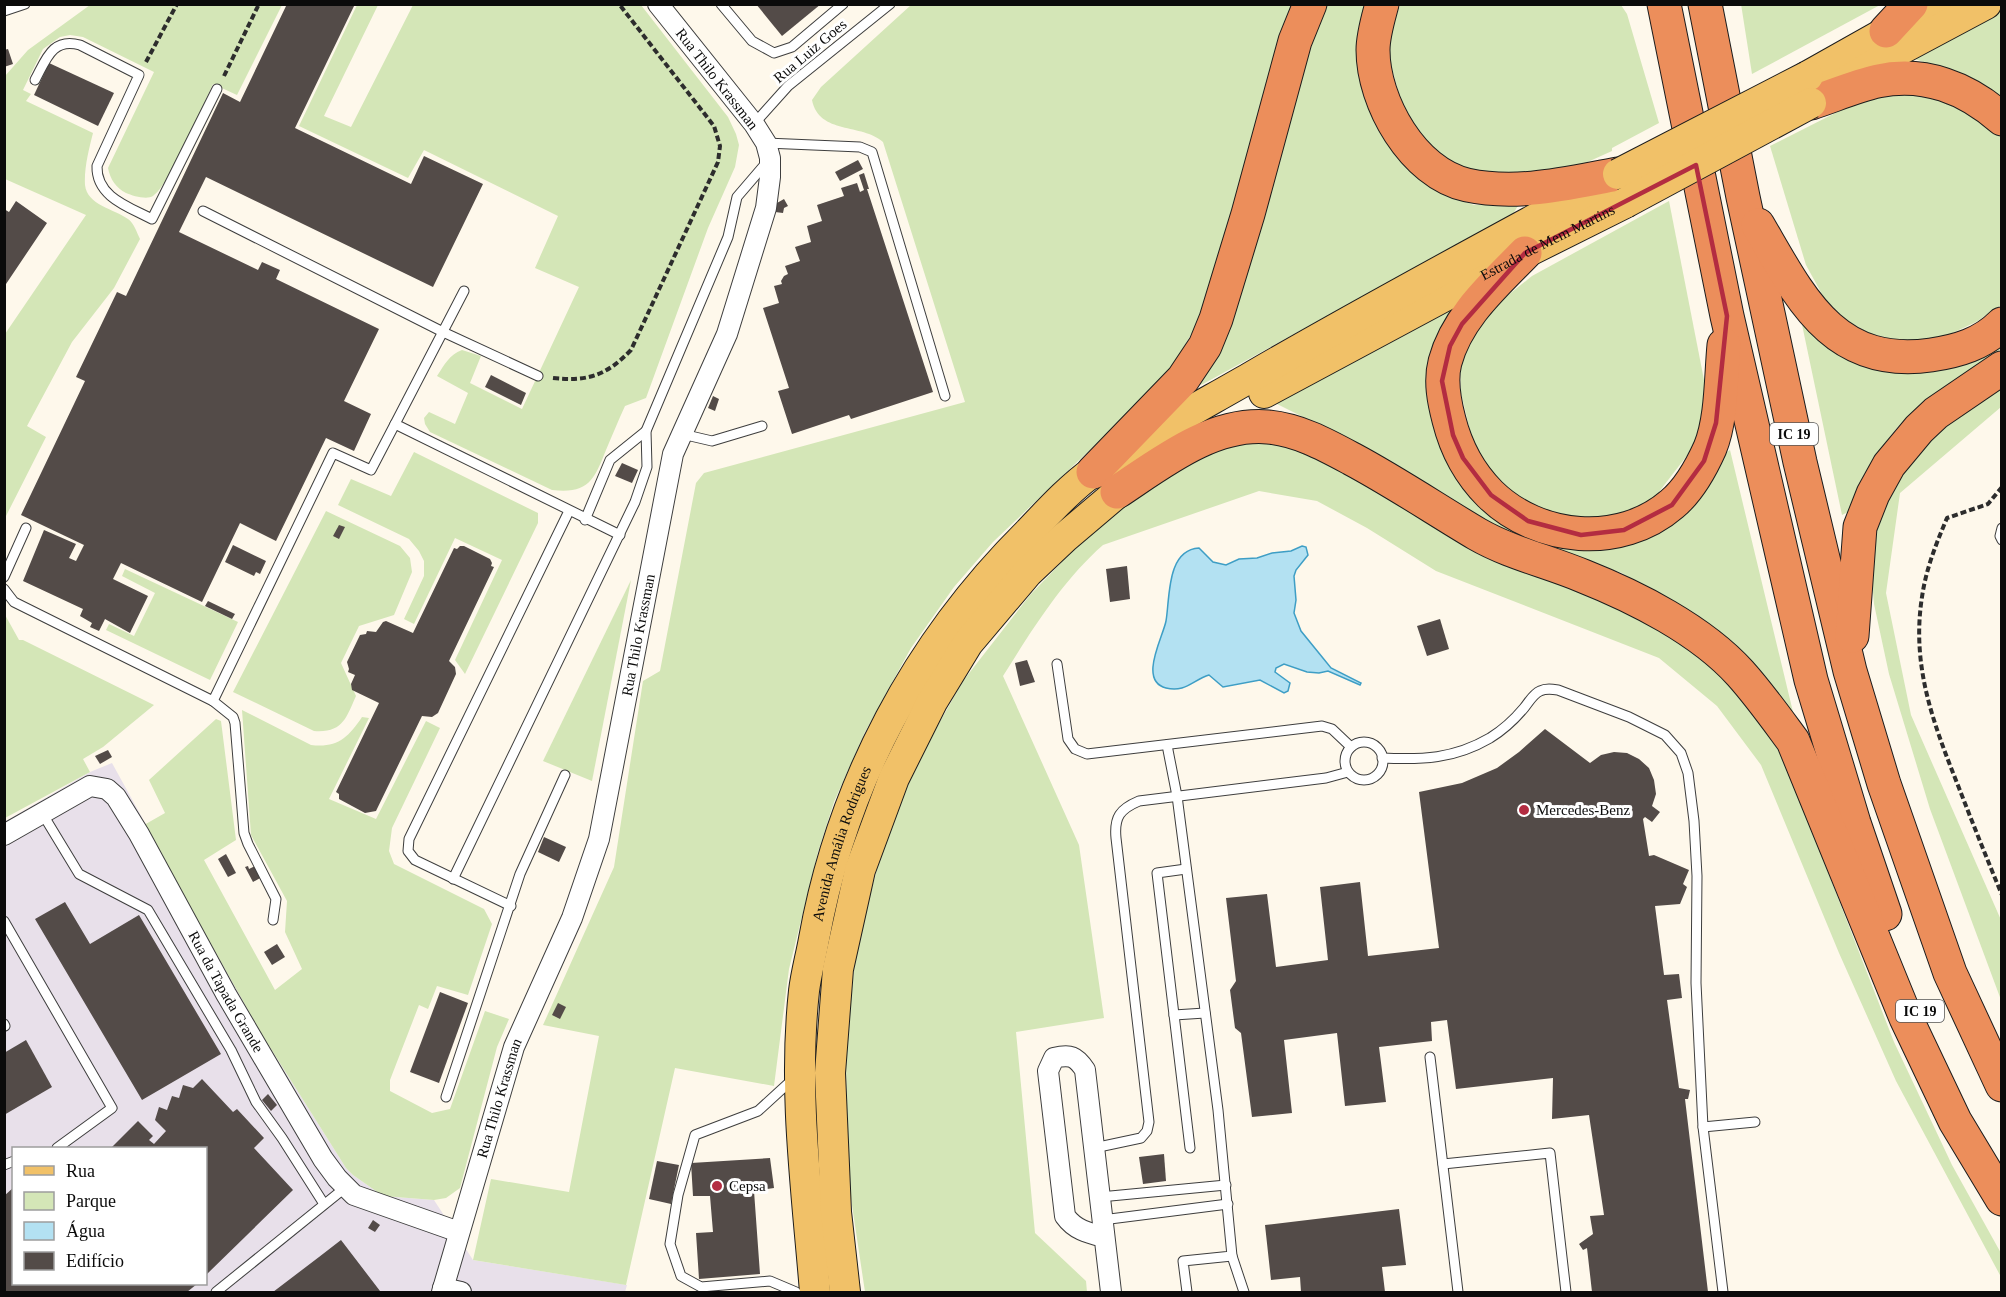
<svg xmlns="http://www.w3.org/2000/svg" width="2006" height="1297" viewBox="0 0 2006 1297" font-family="Georgia,serif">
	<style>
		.industrial { fill: #e8e0ea; fill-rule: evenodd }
		.green { fill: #d4e6b7 }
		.water { fill: #b3e1f2; stroke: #3e9ec5; stroke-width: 1.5 }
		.building { fill: #534b48 }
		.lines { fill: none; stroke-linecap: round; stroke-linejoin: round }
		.lane-casing { stroke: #3e3e3e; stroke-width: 11 }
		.street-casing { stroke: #3e3e3e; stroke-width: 22 }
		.primary-casing { stroke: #1c1c1c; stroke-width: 32 }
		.highway-casing { stroke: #1c1c1c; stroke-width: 35 }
		.path { stroke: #2d2d2d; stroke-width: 4; stroke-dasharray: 6 3; stroke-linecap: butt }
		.lane { stroke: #fff; stroke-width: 9 }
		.street { stroke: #fff; stroke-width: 20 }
		.primary { stroke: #f1c168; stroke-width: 30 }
		.highway { stroke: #ec8e5b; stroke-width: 33 }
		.primary-bridge-casing { stroke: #1c1c1c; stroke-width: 32; stroke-linecap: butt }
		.primary-bridge { stroke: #f1c168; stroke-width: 30 }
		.marked { fill: none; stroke: #b32c41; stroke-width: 4.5; stroke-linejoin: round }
		.poi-dot { fill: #b32c41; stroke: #fff; stroke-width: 2 }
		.labels { text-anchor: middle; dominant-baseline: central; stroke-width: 6; stroke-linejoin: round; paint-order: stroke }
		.shield { fill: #fff; stroke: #545454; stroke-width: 1.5 }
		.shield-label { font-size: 14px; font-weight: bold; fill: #0b0b0b }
		.street-label { font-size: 15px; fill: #0b0b0b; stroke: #fff }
		.poi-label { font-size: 15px; fill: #0b0b0b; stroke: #fff; text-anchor: start }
	</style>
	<rect width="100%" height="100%" fill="#fef8eb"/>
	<path class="industrial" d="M 112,763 L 261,1033 L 346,1168 L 353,1175 L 383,1196 L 434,1200 L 473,1260 L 627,1285 L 625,1292 L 5,1292 L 4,822 L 90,772 ZM 14,1148 L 206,1148 L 206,1284 L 14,1284 Z"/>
	<g class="green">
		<polygon points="1741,4 1880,4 1880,5 1752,74"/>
		<path d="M 90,5 L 282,5 L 237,95 L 213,84 C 203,105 169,186 153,196 C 147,200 133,196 126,193 C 116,188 110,179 108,168 L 154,72 L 83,37 L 70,35 L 60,37 L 43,49 L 23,90 L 31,94 L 26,101 L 93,133 C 89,149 84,168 85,185 C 87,205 114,209 128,219 C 134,223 137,233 140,239 L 114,288 L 72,342 L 27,426 L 46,437 L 5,518 L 5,334 L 86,215 L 5,179 L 5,76 L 28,50 Z"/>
		<path d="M 357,5 L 378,5 L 324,116 L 351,127 L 413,5 L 641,5 L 728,117 L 736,134 L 739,145 L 735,167 L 708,228 L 646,398 L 625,406 C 618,421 612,436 606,450 C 594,480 589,494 552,490 L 430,432 L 425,424 L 424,418 L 429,412 L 455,424 L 468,393 L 437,376 C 445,364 449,355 462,350 L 481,356 L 470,383 L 522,409 L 579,287 L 535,268 L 558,216 L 424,150 L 408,178 L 299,126 Z"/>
		<path d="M 911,5 L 1294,5 L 1204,312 L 1175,362 L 1136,406 L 993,542 L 954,587 L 911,648 L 865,732 L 834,802 L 818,852 L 789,969 L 774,1086 L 675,1068 L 626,1285 L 473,1260 L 491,1179 L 569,1192 L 599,1036 L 543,1025 L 614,867 L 643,681 L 660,671 L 696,483 L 704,473 L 965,402 L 883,142 C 862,123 819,135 812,100 L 821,87 Z"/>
		<polygon points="1322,5 1367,5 1395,152 1412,173 1452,197 1474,205 1519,204 1513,214 1502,220 1203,384 1189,388"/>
		<polygon points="1400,5 1621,5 1627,14 1659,123 1612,148 1612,151 1572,169 1500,176 1448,164 1423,144 1404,112 1390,61 1389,39"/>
		<polygon points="2001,9 2001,97 1980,82 1912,58"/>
		<polygon points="1891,93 1932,93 2001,132 2001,305 1976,322 1944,337 1905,342 1871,334 1846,320 1824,298 1806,265 1770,146 1857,102"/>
		<polygon points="1669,201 1705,385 1703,410 1697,436 1689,453 1655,497 1627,515 1587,522 1536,508 1503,486 1486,469 1471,435 1461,393 1460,366 1466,345 1482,316 1532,276"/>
		<polygon points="1455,302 1445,324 1457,473 1575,547 1730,450 1793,712 1789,714 1701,621 1622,573 1504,532 1385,458 1277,404 1277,398"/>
		<path d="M 1800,315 L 1833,348 L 2001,341 L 2001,349 C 1961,377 1912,402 1885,444 C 1872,465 1863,489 1852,510 L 1842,515 Z"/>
		<polygon points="2001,385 2001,407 1900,493 1886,593 1911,715 2001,920 2001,1000 1930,809 1889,674 1874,604 1871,569 1874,535 1898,476 1939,427"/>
		<path d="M 1284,439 L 1597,593 L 1707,658 L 1761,722 L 1784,759 L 1894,1042 L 1952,1165 L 2002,1255 L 2001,1277 L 1896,1081 L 1839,953 L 1761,765 L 1717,706 L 1659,658 L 1436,571 L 1367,528 L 1317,501 L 1259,491 L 1103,545 C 1062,581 1032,630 1003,676 L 1079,845 L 1104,1018 L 1016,1032 L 1035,1233 L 1086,1281 L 1087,1292 L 865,1292 L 847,1172 L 846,1049 L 856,949 L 882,850 L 900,797 L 929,741 L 963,681 L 1030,595 L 1087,536 L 1152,480 L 1221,444 Z"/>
		<polygon points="414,452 538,513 538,523 465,674 455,660 502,560 455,538 414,624 404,619 424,576 424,561 419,551 409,539 338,505 351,479 391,496"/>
		<path d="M 326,511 L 400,546 L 410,558 L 412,572 L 394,615 L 359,626 L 341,663 L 356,696 C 346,718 343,733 314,731 L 233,692 Z"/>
		<polygon points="125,569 238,622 210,680 106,630 109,624 134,636 155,593 122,576"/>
		<polygon points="631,580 592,781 543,761"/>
		<polygon points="4,613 19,640 23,640 154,705 103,747 83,759 90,772 5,818"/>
		<path d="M 242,710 L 311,745 C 337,748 348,738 362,717 L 369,718 L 329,799 L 376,819 L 426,721 L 440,728 L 392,828 L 389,851 L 394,864 L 484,909 L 492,924 L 468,995 L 437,986 L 428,1009 L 419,1005 L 390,1080 L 390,1091 L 432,1113 L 450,1109 L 485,1011 L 509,1019 L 497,1047 L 460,1188 L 446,1198 L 434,1200 L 383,1196 L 353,1175 L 346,1168 L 261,1033 L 144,825 L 165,813 L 149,780 L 216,719 L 221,721 L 236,840 L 204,860 L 275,990 L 302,969 L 285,932 L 287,901 L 251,835 Z"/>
	</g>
	<path class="water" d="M 1302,546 L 1306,547 L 1308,555 L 1296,570 L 1294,576 L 1296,600 L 1294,613 L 1301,631 L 1331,668 L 1361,683 L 1360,685 L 1328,671 L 1319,673 L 1307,672 L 1284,664 L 1276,668 L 1275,672 L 1290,683 L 1288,691 L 1284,693 L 1260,680 L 1223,687 L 1209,675 C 1193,680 1185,693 1166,688 C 1138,681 1163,637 1166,621 C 1170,599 1166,550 1199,548 L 1213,562 L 1226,565 L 1239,559 L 1257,558 L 1272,553 L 1291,551 Z"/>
	<g class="building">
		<polygon points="287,4 355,4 295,128 411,184 424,156 483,184 433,287 206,177 179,232 258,270 262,262 280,270 276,279 379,329 344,401 371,414 354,451 326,438 276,541 240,523 202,602 121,563 113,579 148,596 130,633 105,619 99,631 90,627 92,623 80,616 83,609 23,581 44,530 76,544 69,558 76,561 84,545 21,515 85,381 76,377 117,292 126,296 223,93 240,102"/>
		<polygon points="756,4 821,4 782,36"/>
		<polygon points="8,49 13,64 4,67 4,50"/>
		<polygon points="49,63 114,93 98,126 34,95"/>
		<polygon points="858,160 863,169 840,181 835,172"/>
		<polygon points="864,173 869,189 867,189 933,392 851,419 849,415 792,434 778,391 789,388 763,308 779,303 774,286 782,284 781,281 784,276 788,274 785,266 800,261 795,247 811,242 807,226 822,221 817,205 844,196 841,188 857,183 860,192 864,190 859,175"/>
		<polygon points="784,199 788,206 784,208 783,213 775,212 777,203"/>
		<polygon points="16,201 47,223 4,287 4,209 9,212"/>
		<polygon points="491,375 526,393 521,405 485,387"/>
		<polygon points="713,396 719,399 715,411 708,408"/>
		<polygon points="622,463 638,470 632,483 615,476"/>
		<polygon points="339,525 345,527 339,539 333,536"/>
		<polygon points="233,545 266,561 260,574 256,572 254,576 225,562"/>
		<polygon points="460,546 464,546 490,559 492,563 491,566 494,567 449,661 455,667 456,674 438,713 432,717 422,716 376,811 365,813 339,799 339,794 336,792 379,703 352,690 351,684 355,675 348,672 349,669 347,662 360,635 366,634 367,631 376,632 383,622 386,621 413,633 454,548 457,549"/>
		<polygon points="1127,566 1130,599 1110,602 1106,569"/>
		<polygon points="208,601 235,614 232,619 205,606"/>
		<polygon points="1440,619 1449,649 1427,656 1417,626"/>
		<polygon points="1027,660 1035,682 1020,686 1015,663"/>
		<polygon points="1545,729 1590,763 1601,755 1614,752 1627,753 1639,759 1649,768 1654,780 1656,794 1652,806 1660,812 1652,822 1645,817 1643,819 1649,856 1654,855 1689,870 1683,884 1687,887 1680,904 1655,906 1664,975 1679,974 1682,998 1667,1000 1679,1088 1690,1090 1688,1099 1685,1099 1708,1292 1592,1292 1587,1248 1583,1250 1579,1244 1593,1234 1590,1216 1604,1215 1589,1115 1552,1119 1553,1078 1456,1089 1447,1020 1431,1022 1432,1041 1379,1047 1386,1102 1345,1106 1337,1033 1284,1040 1292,1113 1252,1117 1241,1033 1235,1028 1230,990 1236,981 1226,898 1267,894 1276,967 1328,960 1320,887 1360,882 1368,956 1439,948 1419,792 1462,783 1497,768 1519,752"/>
		<polygon points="108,750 112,757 100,764 95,756"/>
		<polygon points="544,837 566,847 559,862 538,852"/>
		<polygon points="226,854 236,873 228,877 218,859"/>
		<polygon points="248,866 249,869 255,866 262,877 253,882 245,867"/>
		<polygon points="65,902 90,944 139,915 221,1054 142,1100 35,919"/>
		<polygon points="277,944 285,957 272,965 264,952"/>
		<polygon points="440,992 468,1003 439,1083 410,1072"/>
		<polygon points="558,1003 566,1007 560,1019 552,1015"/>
		<polygon points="26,1040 52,1087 4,1115 4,1053"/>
		<polygon points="202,1079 233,1112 237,1109 264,1138 254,1148 293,1190 206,1275 206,1148 111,1148 138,1121 153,1136 149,1140 154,1144 166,1131 155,1120 159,1107 167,1110 172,1096 179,1098 183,1085 193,1088"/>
		<polygon points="268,1094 277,1105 271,1111 262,1100"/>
		<polygon points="1164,1154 1166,1181 1143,1184 1139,1157"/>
		<polygon points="770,1158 774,1188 754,1191 760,1274 699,1279 696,1233 713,1232 710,1196 693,1196 691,1163"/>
		<polygon points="657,1161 679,1165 671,1204 649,1199"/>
		<polygon points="14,1187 14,1284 197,1284 187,1292 4,1292 4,1196"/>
		<polygon points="1399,1209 1406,1265 1382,1267 1385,1292 1301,1292 1300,1277 1271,1280 1265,1225"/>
		<polygon points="373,1220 380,1225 375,1232 368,1228"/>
		<polygon points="341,1240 380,1291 273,1292 319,1257"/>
	</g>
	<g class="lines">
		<g class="lane-casing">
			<g id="lane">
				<polyline points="721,4 752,41 774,53 792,47 843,4"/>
				<polyline points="4,11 25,4"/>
				<path d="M 35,80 C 46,60 52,37 80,45 L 139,75 L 97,166 C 96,197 129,207 152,219 L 217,89"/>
				<polyline points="754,124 788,86 890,4"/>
				<polyline points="766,143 860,147 872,152 945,396"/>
				<polyline points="203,211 443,332 538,376"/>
				<polyline points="464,291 395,424 620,535"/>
				<polyline points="682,434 712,441 762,426"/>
				<polyline points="585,520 610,460 646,431"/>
				<polyline points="2002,528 2000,536 2002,540"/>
				<polyline points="4,577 26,528"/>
				<polyline points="4,589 14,602 213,701 333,453 371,470 395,424"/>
				<polyline points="1057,664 1068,739 1075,749 1087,754 1322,726 1332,729 1351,747"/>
				<polyline points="213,701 233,717 235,723 244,833 248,844 276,899 273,920"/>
				<circle cx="1364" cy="761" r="19"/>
				<polyline points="1167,745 1177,796 1218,1110 1232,1256 1183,1261 1187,1292"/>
				<path d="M 1382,758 C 1422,760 1454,759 1490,738 C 1503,730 1514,720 1524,708 C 1529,702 1533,694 1540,691 C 1546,688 1552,689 1558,690 L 1629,717 L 1665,735 L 1681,753 L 1688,773 L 1694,821 L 1697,876 L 1696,983 L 1703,1127 L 1723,1292"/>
				<polyline points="42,813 79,874 148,910 231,1050 256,1102 282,1138 324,1204"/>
				<polyline points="1186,869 1157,873 1190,1148"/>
				<polyline points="453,879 635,502 647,467 646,431 728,237 737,197 767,162"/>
				<polyline points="511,906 415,860 408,851 409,839 569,511"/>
				<polyline points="4,921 112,1108 57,1148"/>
				<polyline points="1174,1015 1205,1013"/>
				<polyline points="4,1024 5,1026"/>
				<polyline points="1430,1057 1458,1292"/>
				<polyline points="793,1079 758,1111 695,1135 678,1195 670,1244 681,1276 701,1287 770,1281 796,1292"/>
				<polyline points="446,1097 520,874 565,775"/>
				<polyline points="1703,1127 1755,1122"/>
				<path d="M 1094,1148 L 1141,1138 L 1147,1131 L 1149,1122 L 1116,838 C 1114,817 1120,809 1139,801 L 1326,778 L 1348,772"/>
				<polyline points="1443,1164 1550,1153 1566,1292"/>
				<polyline points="4,1165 14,1161"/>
				<polyline points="1100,1197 1226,1185"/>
				<polyline points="1102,1220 1228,1204"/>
				<polyline points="1232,1256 1244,1292"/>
				<polyline points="216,1292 346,1187"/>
			</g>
		</g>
		<g class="street-casing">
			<g id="street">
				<path id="s1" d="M 4,835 L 90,786 L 107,789 L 116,797 L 139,834 L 226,994 L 323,1159 L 337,1178 L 354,1195 L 459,1232"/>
				<path d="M 1104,1237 C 1088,1233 1075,1230 1065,1216 L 1048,1071 L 1054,1058 C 1070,1054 1076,1056 1085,1070 L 1111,1292"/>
				<polyline points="443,1288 461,1292"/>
				<path id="s2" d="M 442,1292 L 514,1047 L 572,918 L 599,839 L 673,454 L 727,334 L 766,208 L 770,177 L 770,158 L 766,143 L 754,124 L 658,4"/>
			</g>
		</g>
		<g class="primary-casing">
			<g id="primary">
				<polyline points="1808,76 1936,4"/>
				<polyline points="1837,87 1881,60 1986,4"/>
				<path id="s3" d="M 1264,393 L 1525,253 L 1625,203"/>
				<path id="s4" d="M 815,1292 C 807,1192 793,1092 804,991 C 806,974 811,956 814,939 C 842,784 917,643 1029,532 C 1049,511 1071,487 1095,470 C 1144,436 1199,407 1251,377 C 1368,309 1488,245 1607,180"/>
				<polyline points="845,1292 836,1212 830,1073 838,969 860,870 894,778 932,702 968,643 1028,572 1064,538 1136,477"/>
			</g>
		</g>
		<g class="highway-casing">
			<g id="highway">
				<path d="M 1382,4 C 1378,19 1373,35 1373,50 C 1373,102 1413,173 1467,185 C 1518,196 1568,183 1618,174"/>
				<polyline points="1664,4 1727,316 1811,680 1854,823 1885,914"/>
				<polyline points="1705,4 1743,197 1800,462 1850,671 1884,784 1950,973 2002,1085"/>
				<polyline points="1886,31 1911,4"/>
				<path d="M 1811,103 C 1833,96 1855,86 1878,81 C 1924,71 1967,88 2002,119"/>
				<path d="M 1758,225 C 1800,297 1833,369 1931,355 C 1958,351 1982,344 2002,324"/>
				<path d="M 1525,253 C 1494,285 1457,317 1445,362 C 1440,381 1444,401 1449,420 C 1456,448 1469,473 1490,494 C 1538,541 1620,549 1672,504 C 1689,490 1701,468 1710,448 C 1722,419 1721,376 1724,345"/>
				<polyline points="1093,472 1183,379 1205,346 1216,319 1248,214 1295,41 1310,4"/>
				<path d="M 1117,492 C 1161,463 1212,422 1268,427 C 1299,430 1326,445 1352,459 C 1395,482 1435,509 1477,534 C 1510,553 1547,561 1583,576 C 1636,597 1701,630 1740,673 C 1759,694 1776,718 1793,741 L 1906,1018 L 1955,1121 L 2002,1199"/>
				<polyline points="1852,636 1860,527 1873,494 1889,465 1919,429 1936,413 2002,368"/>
			</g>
		</g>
		<g class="path">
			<polyline points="146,62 177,4"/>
			<polyline points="224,76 259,4"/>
			<path d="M 553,378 C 588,382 607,375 631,350 L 718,162 L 720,146 L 714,126 L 619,4"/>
			<path d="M 2002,487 L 1988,504 L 1947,518 C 1936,544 1926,569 1922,597 C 1911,667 1934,725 1959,788 C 1973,824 1987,859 2002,895"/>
		</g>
		<use href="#lane" class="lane"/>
		<use href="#street" class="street"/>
		<use href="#primary" class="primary"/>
		<use href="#highway" class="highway"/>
		<g class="primary-bridge-casing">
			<g id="primary-bridge">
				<polyline points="1618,174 1808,76"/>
				<polyline points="1625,203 1811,103"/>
			</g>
		</g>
		<use href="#primary-bridge" class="primary-bridge"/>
	</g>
	<path class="marked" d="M 1696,165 L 1727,316 L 1716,423 L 1704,461 L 1672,505 L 1624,530 L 1581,535 L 1528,521 L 1491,495 L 1463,458 L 1453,435 L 1442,381 L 1450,346 L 1462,324 L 1525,253 Z"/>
	<g class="poi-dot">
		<circle cx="1524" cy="810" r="6"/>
		<circle cx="717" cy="1186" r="6"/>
	</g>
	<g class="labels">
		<g class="shield">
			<rect x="1770" y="423" width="48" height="22" rx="4.5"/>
			<rect x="1896" y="1000" width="48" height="22" rx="4.5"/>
		</g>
		<g class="shield-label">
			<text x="1794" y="434">IC 19</text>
			<text x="1920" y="1011">IC 19</text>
		</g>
		<g class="street-label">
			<text transform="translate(810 51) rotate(-40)">Rua Luiz Goes</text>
			<text transform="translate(717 79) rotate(52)">Rua Thilo Krassman</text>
			<text stroke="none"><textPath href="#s3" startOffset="321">Estrada de Mem Martins</textPath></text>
			<text stroke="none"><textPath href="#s2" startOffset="688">Rua Thilo Krassman</textPath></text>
			<text stroke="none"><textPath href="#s4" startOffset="454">Avenida Amália Rodrigues</textPath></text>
			<text stroke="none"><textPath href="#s1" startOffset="352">Rua da Tapada Grande</textPath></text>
			<text stroke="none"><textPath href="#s2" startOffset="202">Rua Thilo Krassman</textPath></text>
		</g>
		<g class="poi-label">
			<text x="1536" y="810">Mercedes-Benz</text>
			<text x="729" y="1186">Cepsa</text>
		</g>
	</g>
	<rect width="2006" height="1297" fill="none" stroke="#0b0b0b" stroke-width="12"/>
	<rect x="12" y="1147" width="195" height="138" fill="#ffffff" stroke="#9d9d9d" stroke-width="1.5"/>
	<rect x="24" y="1166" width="30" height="9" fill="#f1c168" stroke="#9d9d9d" stroke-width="1.5"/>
	<text x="66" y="1177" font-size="18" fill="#0b0b0b">Rua</text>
	<rect x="24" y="1192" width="30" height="18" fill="#d4e6b7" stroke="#9d9d9d" stroke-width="1.5"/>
	<text x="66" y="1207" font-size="18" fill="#0b0b0b">Parque</text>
	<rect x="24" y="1222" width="30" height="18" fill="#b3e1f2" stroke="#9d9d9d" stroke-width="1.5"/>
	<text x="66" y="1237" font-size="18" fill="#0b0b0b">Água</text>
	<rect x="24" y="1252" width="30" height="18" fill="#534b48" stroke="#9d9d9d" stroke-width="1.5"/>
	<text x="66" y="1267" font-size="18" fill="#0b0b0b">Edifício</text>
</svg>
